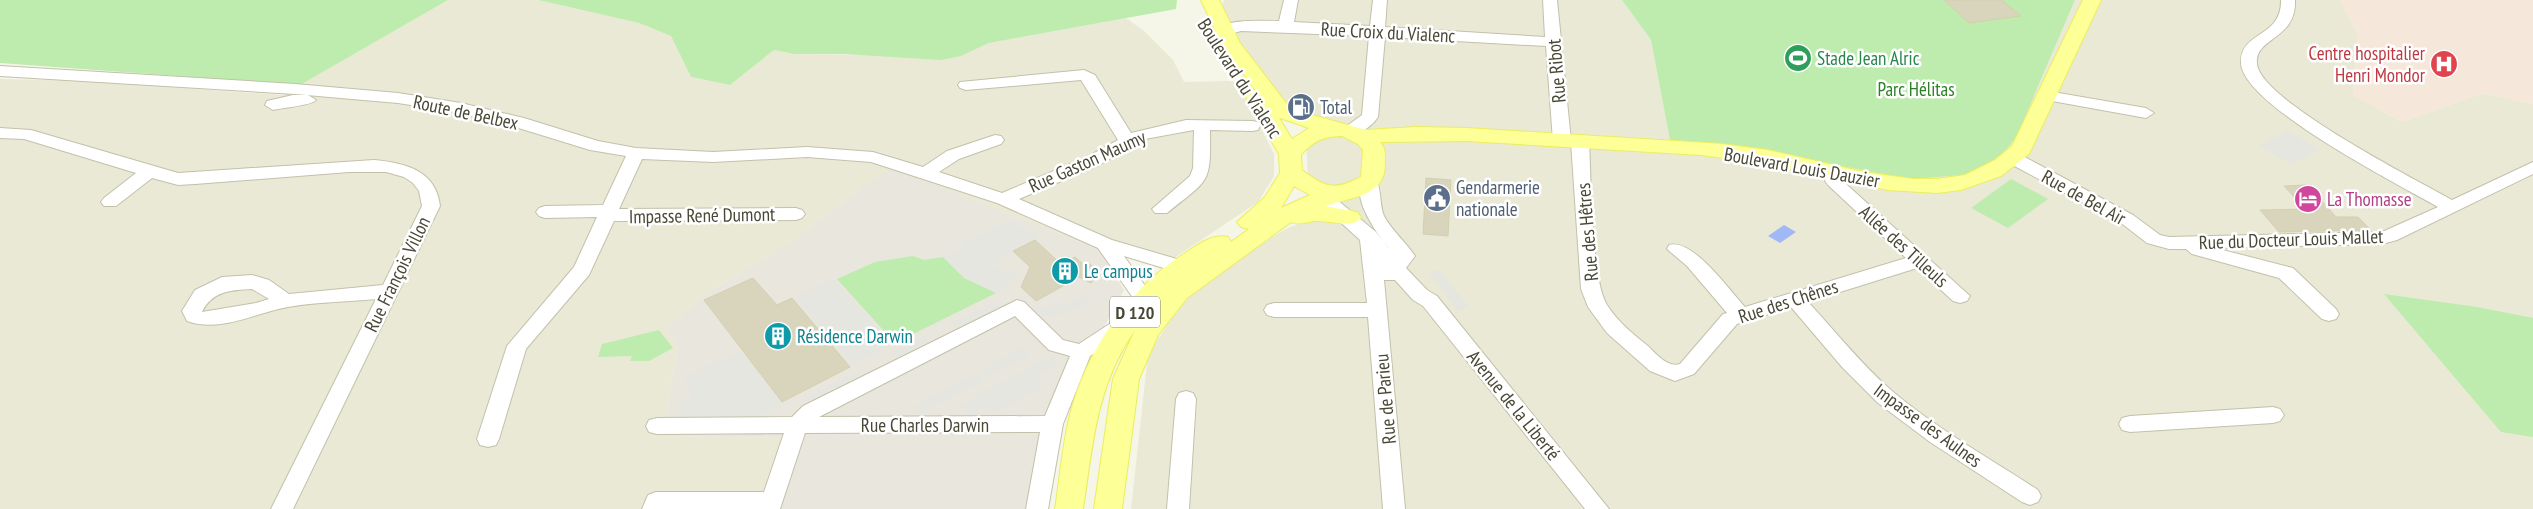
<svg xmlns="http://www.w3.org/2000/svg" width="2533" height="509" viewBox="0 0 2533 509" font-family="'PT Sans Narrow',sans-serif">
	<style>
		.residential { fill: #eae9d6 }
		.industrial { fill: #e8e6dd }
		.medical { fill: #f6e7db }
		.green { fill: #bdecae }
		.parking { fill: #e6e6e0 }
		.water { fill: #a0b9f6 }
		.building { fill: #d8d5bc; stroke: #d3d0af }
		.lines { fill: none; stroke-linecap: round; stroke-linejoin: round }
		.minor-casing { stroke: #c2c1aa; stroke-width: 2 }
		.major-casing { stroke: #eced5f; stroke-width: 2 }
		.minor { fill: #fff; fill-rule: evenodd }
		.major { fill: #fdff97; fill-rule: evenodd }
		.labels { text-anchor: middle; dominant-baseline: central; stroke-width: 5; stroke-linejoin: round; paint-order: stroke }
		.shield { fill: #fff; stroke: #807f72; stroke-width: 1 }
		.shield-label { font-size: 18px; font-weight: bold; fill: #494836 }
		.street-label { font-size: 19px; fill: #494836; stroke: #fff }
		.health-label { font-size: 19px; fill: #be3a42; stroke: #fff; text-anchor: end }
		.leisure-label { font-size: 19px; fill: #27864d; stroke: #fff; text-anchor: start }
		.park-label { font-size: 19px; fill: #2b8024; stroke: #fff }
		.service-label { font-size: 19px; fill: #4e5e75; stroke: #fff; text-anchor: start }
		.hotel-label { font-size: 19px; fill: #b23c85; stroke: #fff; text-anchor: start }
		.culture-label { font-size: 19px; fill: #0d838f; stroke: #fff; text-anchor: start }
	</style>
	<rect width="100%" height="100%" fill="#f5f5e8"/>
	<g class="residential">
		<polygon points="448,0 538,0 639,23 671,36 691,77 730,85 774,50 794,54 961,56 989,43 1126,18 1144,31 1173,60 1184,82 1233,81 1254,114 1274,154 1274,176 1258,202 1162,266 1099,250 892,169 869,182 792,241 712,290 666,327 678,347 662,436 804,438 774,509 0,509 0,79 83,81 282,95"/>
		<polygon points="1224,0 1622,0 1651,40 1670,140 1717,143 1752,149 2035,94 2075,0 2340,0 2358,35 2353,95 2402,122 2483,93 2533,104 2533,509 1131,509 1148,355 1182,302 1222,269 1284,230 1310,219 1305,117 1281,101 1230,32 1221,10"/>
	</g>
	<polygon class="industrial" points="892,168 1099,250 1124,290 1066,397 1048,509 774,509 803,438 662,436 678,347 666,327 712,290 792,241 869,182"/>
	<polygon class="medical" points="2340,0 2533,0 2533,104 2483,93 2402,122 2353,95 2358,35"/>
	<g class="green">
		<polygon points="0,0 448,0 300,85 0,63"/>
		<polygon points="538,0 1177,0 1176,9 989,43 961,56 941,60 844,54 794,54 774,50 730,85 691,77 671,36 639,23"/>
		<polygon points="1622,0 2075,0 2016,138 1995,162 1962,175 1911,179 1717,143 1670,140 1651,40"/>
		<polygon points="2011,179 2048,199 2008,228 1971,208"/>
		<polygon points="913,256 924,260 943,257 964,278 996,293 895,343 837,279 875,262"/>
		<polygon points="2384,294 2477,307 2533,318 2533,437 2501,432"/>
		<polygon points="659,330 673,348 649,361 630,361 632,356 598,357 602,344"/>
	</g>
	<g class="parking">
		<polygon points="2288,131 2321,150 2292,164 2258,146"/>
		<polygon points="1011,220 1019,227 1042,236 1017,246 993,266 1018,275 998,293 965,277 944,256 961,249 965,242"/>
		<polygon points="1438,269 1469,307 1458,311 1429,272"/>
		<polygon points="834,279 892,345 851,365 795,297"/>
		<polygon points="1086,295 1096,298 1071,311 1052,316 1034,316 1037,307 1066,305"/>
		<polygon points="993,303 1000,309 960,330 953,323"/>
		<polygon points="924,337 931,344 898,361 892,353"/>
		<polygon points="1023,347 1030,355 988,377 981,370"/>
		<polygon points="741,351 781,404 748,421 684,422 676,406 694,397 683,377"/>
		<polygon points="1052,356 1059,363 1036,376 1045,385 994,414 988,407 974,415 967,415 958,406"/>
		<polygon points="855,372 862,379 809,407 803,399"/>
		<polygon points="977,373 983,380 920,413 914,406"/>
	</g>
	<polygon class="water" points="1784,225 1796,232 1780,243 1768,236"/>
	<g class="building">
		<polygon points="1944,0 2002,0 2021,16 1969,23"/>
		<polygon points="1426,178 1451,180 1448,236 1423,234"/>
		<polygon points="2305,185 2311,189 2336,217 2358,217 2371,230 2279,232 2260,210 2305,209 2284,186"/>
		<polygon points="1035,240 1062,265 1075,257 1083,264 1087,262 1100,272 1091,283 1079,277 1036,301 1021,287 1030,267 1013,251"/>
		<polygon points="753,278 777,305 792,298 850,367 782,402 704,300"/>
	</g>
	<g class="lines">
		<g class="minor-casing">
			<g id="minor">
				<path d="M 1284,0 L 1298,0 L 1294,22 L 1370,26 L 1373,0 L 1387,0 L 1385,27 L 1545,37 L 1543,0 L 1557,0 L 1571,141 L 1568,145 L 1556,145 L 1553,141 L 1546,46 L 1385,37 L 1378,117 C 1371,128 1355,138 1342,135 L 1340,131 L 1362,115 L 1369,36 L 1241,31 L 1223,36 L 1215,31 C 1225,18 1264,21 1279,21 Z"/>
				<path d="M 2281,0 L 2295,0 C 2297,40 2254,37 2257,64 C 2261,101 2417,180 2452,200 L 2533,162 L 2533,174 L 2397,240 L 2382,244 L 2215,248 L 2293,268 L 2336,309 L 2339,314 L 2336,319 L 2329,321 L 2322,319 L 2279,278 L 2192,254 L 2186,249 L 2169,249 L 2147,243 L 2121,223 L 2007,162 L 2004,158 L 2007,154 L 2019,154 L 2133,215 L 2160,235 L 2169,237 L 2382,232 L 2438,207 C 2401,186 2242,105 2241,63 C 2240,31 2282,38 2281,0 Z"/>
				<path d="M 0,66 L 295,84 L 398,93 L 461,103 L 524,118 L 598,141 L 636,148 L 713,152 L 807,147 L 873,152 L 923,167 L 947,151 L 995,135 L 1001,136 L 1004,140 L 1001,144 L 959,159 L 939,172 L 1002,193 L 1087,157 L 1118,140 L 1081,80 L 966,90 L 960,88 L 958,85 L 960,82 L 1084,70 L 1095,75 L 1131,133 L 1186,120 L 1252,121 L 1258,122 L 1260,126 L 1258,130 L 1252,131 L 1210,130 C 1211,185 1209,179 1167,213 L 1155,213 L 1152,209 L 1190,176 L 1193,168 L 1194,130 L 1145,139 L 1099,165 L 1019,199 L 1112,240 L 1187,262 L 1189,267 L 1187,272 L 1180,273 L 1124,256 L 1155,300 L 1152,305 L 1145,307 L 1138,305 L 1098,248 L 997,203 L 871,162 L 807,157 L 713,162 L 642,159 L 619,209 L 796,208 L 802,210 L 805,214 L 802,218 L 796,220 L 614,221 L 589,275 L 526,349 L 499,439 L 496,445 L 488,447 L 480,445 L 477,439 L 507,346 L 574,267 L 597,217 L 545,218 L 539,216 L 536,212 L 539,208 L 545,206 L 603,205 L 626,156 L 590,150 L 512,126 L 461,113 L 398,103 L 295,94 L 0,76 Z"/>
				<polygon points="2047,91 2146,108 2154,113 2146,118 2041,99 2039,96"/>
				<path d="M 293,95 L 308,95 L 316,100 C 313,105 282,108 273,110 L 265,105 L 267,101 Z"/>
				<path d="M 0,128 L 31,130 L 178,173 L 374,160 C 405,163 436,170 440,206 L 293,509 L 271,509 L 376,299 C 347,302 316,302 288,307 C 255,313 220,333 187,321 L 182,311 L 195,290 L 222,277 L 252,275 L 269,280 L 289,294 L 383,285 L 422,206 L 419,191 L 413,183 L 404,177 L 386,172 L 349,172 L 195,184 L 178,185 L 152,178 L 116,206 L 104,206 L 101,202 L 104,198 L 136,173 L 24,139 L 0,138 ZM 252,289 L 269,299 L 256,303 L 202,312 C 212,291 231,290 252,289 Z"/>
				<path d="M 1580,137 L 1586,138 L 1589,142 C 1591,177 1591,279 1607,305 C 1618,322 1633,334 1648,346 C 1656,354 1668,368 1680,364 L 1723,314 L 1727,313 L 1687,266 L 1667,249 L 1669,245 C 1693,238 1730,291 1745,307 L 1906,258 L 1828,185 L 1825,181 L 1830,168 L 1842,168 L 1845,172 L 1843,180 L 1846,184 L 1970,296 L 1967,301 L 1960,303 L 1953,301 L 1917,268 L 1808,302 C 1836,332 1861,364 1892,391 C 1937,429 1989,458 2038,490 L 2041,496 L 2038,502 L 2030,505 L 2022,502 L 1930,442 L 1878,403 L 1842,367 L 1791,307 L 1737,324 L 1694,374 L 1675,381 L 1650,371 L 1607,333 L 1588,307 L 1581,289 L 1571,142 L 1574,138 Z"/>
				<path d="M 1369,176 L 1375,178 C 1382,188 1379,204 1384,216 C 1392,231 1406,242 1415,256 L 1406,268 L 1427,290 L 1437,296 L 1609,509 L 1585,509 L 1423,306 L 1413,300 L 1395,280 L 1384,280 L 1405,509 L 1383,509 L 1368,317 L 1274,317 L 1267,315 L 1264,310 L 1267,305 L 1274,303 L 1367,303 L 1360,240 L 1304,189 L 1307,185 L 1319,185 L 1376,232 L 1390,250 C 1378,235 1350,198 1363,178 Z"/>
				<path d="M 1017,300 L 1024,302 L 1063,340 L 1079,344 L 1117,319 L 1124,317 L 1131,319 L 1134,324 L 1131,329 L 1090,356 L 1063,424 L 1048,509 L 1026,509 L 1040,432 L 805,433 L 780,509 L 642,509 L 648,495 L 656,492 L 764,492 L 784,433 L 657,434 L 649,432 L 646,426 L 649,420 L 657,418 L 792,417 L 803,406 ZM 1015,316 L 1049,350 L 1070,356 L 1045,416 L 819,417 Z"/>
				<polygon points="1186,391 1193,393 1196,399 1189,509 1167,509 1176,399 1179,393"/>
				<polygon points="2273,407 2280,409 2284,415 2280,421 2273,423 2130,432 2122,430 2119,424 2122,418 2130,416"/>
			</g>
		</g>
		<g class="major-casing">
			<path id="major" d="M 1201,0 L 1219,0 L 1240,43 L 1286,103 L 1294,110 L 1366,130 L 1415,127 L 1467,128 L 1723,144 L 1768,150 L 1864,172 L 1913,179 L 1937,179 L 1965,175 L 1995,160 L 2012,146 L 2083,0 L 2101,0 L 2029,154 L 2001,176 L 1961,190 L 1937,193 L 1888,190 L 1768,164 L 1701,155 L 1467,141 L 1380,142 C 1386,149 1385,155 1385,164 C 1385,198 1349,197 1325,206 L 1357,212 L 1361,217 L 1357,222 C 1344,226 1331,221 1318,221 C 1307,221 1300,226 1291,222 L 1187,298 L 1158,335 L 1139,379 L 1122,509 L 1094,509 L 1113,379 L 1135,330 C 1096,386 1093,443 1083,509 L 1055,509 C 1060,478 1062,446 1070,415 C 1086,353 1126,291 1181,256 C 1195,247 1211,233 1228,237 L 1231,242 L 1249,229 L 1241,227 L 1237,222 L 1265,197 L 1280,173 L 1279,154 L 1245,96 L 1248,92 L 1255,90 L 1221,43 ZM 1279,118 L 1280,118 L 1309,128 L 1292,139 ZM 1342,136 L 1358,144 L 1363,150 L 1361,177 C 1334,191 1326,188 1302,170 L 1301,155 C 1312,141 1325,136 1342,136 ZM 1294,186 L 1310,195 L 1281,208 Z"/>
		</g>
		<use href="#minor" class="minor"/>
		<use href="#major" class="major"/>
	</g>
	<defs>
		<g id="stadium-disc" transform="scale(1.4375)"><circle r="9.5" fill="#2e9e5b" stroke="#fff"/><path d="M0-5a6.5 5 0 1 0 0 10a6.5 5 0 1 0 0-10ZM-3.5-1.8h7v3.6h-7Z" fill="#fff"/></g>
		<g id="hospital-disc" transform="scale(1.4375)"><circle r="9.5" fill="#e0444e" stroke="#fff"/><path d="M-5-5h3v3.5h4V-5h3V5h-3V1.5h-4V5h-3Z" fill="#fff"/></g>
		<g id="fuel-disc" transform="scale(1.4375)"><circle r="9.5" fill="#5c6f8a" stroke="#fff"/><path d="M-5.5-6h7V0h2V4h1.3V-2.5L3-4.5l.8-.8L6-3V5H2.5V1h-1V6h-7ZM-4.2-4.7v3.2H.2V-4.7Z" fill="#fff"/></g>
		<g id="civic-disc" transform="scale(1.4375)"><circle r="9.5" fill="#5c6f8a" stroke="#fff"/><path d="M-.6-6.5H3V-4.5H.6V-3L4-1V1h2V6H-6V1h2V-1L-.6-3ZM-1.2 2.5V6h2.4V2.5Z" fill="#fff"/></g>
		<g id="hotel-disc" transform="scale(1.4375)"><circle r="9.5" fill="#d1479c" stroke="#fff"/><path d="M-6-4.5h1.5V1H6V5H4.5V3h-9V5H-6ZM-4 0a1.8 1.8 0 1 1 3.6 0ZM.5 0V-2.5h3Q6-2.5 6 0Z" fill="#fff"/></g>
		<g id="building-disc" transform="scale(1.4375)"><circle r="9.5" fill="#0f9aa8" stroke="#fff"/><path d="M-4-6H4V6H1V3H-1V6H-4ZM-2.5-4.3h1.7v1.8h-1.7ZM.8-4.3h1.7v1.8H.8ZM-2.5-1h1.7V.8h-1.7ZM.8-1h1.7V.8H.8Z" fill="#fff"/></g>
	</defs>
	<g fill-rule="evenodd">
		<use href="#stadium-disc" x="1798" y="58"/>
		<use href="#hospital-disc" x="2444" y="64"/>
		<use href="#fuel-disc" x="1301" y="107"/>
		<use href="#civic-disc" x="1437" y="198"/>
		<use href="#hotel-disc" x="2308" y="199"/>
		<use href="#building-disc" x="1065" y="271"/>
		<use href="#building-disc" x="778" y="336"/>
	</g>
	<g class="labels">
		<rect class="shield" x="1110" y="296.5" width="50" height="31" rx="4"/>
		<g class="shield-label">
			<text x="1135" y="312">D 120</text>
		</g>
		<g class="street-label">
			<text transform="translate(1388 32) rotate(3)">Rue Croix du Vialenc</text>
			<text transform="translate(1556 71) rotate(-95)">Rue Ribot</text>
			<text transform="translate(1240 78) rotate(57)">Boulevard du Vialenc</text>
			<text transform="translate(466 112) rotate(12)">Route de Belbex</text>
			<text transform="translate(1087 161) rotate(-24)">Rue Gaston Maumy</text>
			<text transform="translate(1802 167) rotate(10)">Boulevard Louis Dauzier</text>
			<text transform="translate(2084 197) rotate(29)">Rue de Bel Air</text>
			<text transform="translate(702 215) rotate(-1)">Impasse René Dumont</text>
			<text transform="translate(1587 232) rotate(-95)">Rue des Hêtres</text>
			<text transform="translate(2291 239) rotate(-2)">Rue du Docteur Louis Mallet</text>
			<text transform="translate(1904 246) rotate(42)">Allée des Tilleuls</text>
			<text transform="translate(397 274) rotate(-64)">Rue François Villon</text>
			<text transform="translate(1788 301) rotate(-18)">Rue des Chênes</text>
			<text transform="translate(1385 399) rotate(-95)">Rue de Parieu</text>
			<text transform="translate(1514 405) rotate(51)">Avenue de la Liberté</text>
			<text x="925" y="425">Rue Charles Darwin</text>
			<text transform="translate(1928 425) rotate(36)">Impasse des Aulnes</text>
		</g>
		<g class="health-label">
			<text x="2425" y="53">Centre hospitalier<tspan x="2425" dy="22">Henri Mondor</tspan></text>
		</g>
		<g class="leisure-label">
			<text x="1817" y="58">Stade Jean Alric</text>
		</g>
		<g class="park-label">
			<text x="1916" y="89">Parc Hélitas</text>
		</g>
		<g class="service-label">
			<text x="1320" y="107">Total</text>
			<text x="1456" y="187">Gendarmerie<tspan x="1456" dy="22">nationale</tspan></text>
		</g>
		<g class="hotel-label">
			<text x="2327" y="199">La Thomasse</text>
		</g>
		<g class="culture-label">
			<text x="1084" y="271">Le campus</text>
			<text x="797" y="336">Résidence Darwin</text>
		</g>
	</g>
</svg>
